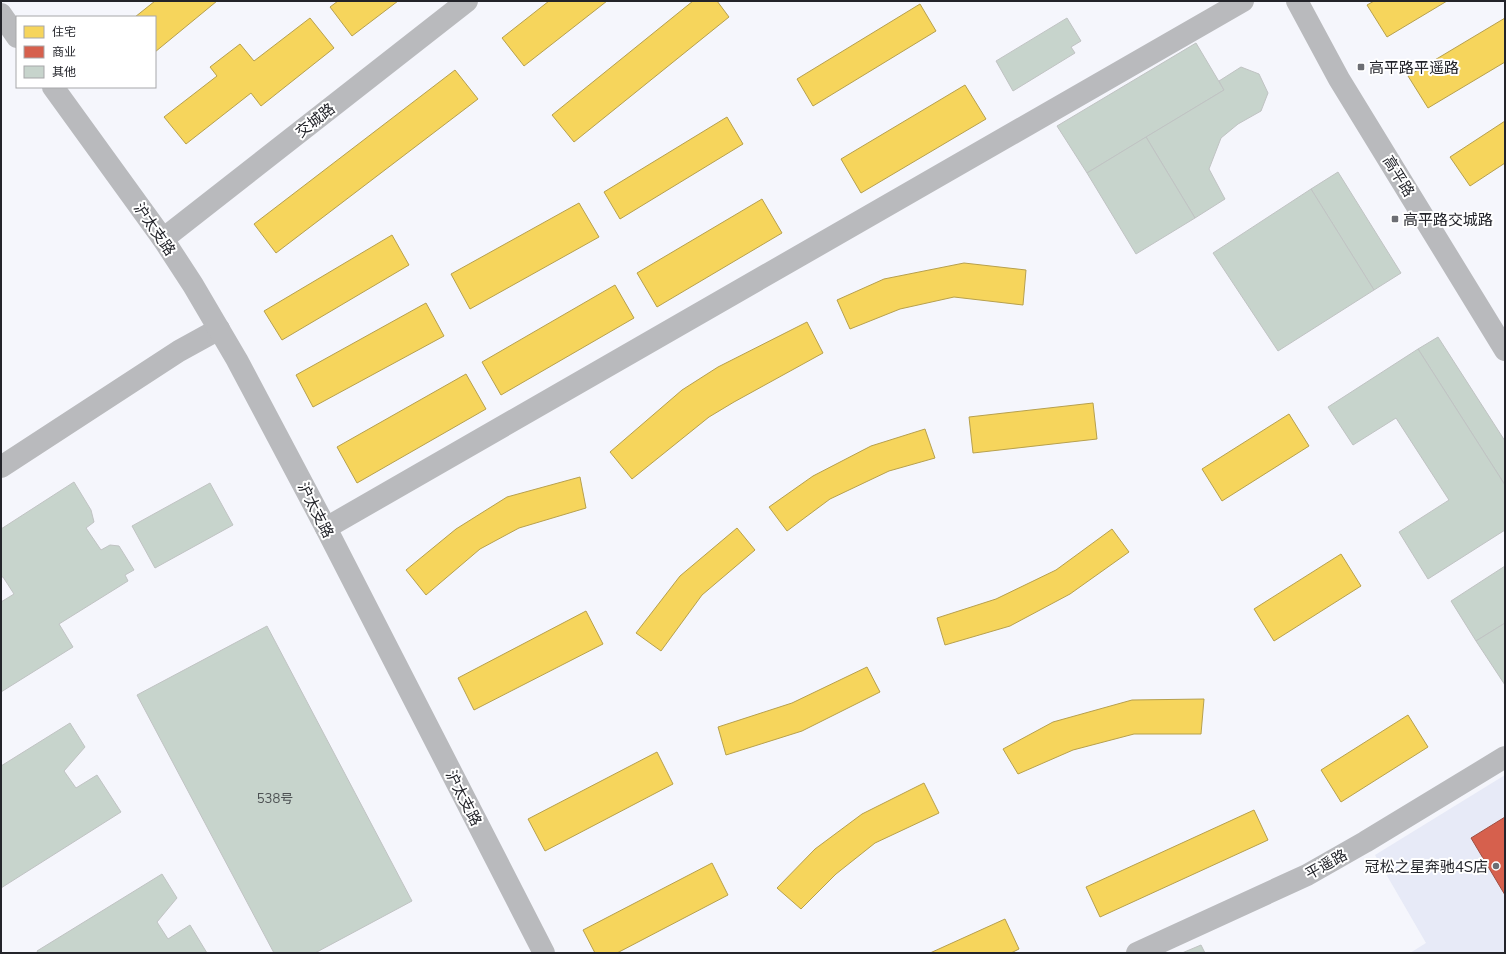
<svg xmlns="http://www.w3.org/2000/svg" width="1506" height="954" viewBox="0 0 1506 954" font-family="Mulish,'Noto Sans SC',sans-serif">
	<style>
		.built { fill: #e7eaf7 }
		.homes { fill: #f6d55c; stroke: #b7a04d }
		.shops { fill: #d6604d; stroke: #a04e42 }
		.building { fill: #c7d4cc; stroke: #c0c3c3 }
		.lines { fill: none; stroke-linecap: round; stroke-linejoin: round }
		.street { stroke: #b9babd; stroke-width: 22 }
		.secondary { stroke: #b9babd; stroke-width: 22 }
		.poi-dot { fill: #6c6e74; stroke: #fff; stroke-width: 1.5 }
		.labels { text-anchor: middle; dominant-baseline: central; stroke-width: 4; stroke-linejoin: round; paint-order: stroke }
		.number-label { font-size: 13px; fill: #4c5052 }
		.poi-label { font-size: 15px; fill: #23242a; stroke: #fff; text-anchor: start }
		.street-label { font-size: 15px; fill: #23242a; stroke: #fff }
	</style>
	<rect width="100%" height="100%" fill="#f5f6fc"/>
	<polygon class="built" points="1505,775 1505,953 1410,953 1426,943 1375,855"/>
	<g class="homes">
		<polygon points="155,1 217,1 155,52 155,17 135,17"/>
		<polygon points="338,1 398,1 352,36 330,7"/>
		<polygon points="549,1 607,1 524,66 502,38"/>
		<polygon points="693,1 717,1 729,17 574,142 552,115"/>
		<polygon points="1374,1 1447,1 1387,37 1367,5"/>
		<polygon points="920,4 936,31 813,106 797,79"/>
		<polygon points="310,18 334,48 261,106 251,93 186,144 164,117 217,76 210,67 240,44 254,61"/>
		<polygon points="1505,18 1505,62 1428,108 1408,76"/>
		<polygon points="455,70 478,99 276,253 254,224"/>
		<polygon points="965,85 986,119 861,193 841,159"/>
		<polygon points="727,117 743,144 620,219 604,192"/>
		<polygon points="1505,121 1505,163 1470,186 1450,157"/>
		<polygon points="762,199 782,233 657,307 637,273"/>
		<polygon points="579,203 599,237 470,309 451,274"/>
		<polygon points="392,235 409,265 282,340 264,311"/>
		<polygon points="964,263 1026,270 1023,305 954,297 900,309 850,329 837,300 884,279"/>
		<polygon points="615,285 634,318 501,395 482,362"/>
		<polygon points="426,303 444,336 313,407 296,375"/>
		<polygon points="807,322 823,353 734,402 709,417 632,479 610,452 682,390 718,367"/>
		<polygon points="466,374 486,409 357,483 337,447"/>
		<polygon points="1093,403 1097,439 973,453 969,417"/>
		<polygon points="1289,414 1309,446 1222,501 1202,469"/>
		<polygon points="925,429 935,458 889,471 830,499 787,531 769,507 813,476 871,446"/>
		<polygon points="580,477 586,508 519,528 480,549 426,595 406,570 456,529 507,497"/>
		<polygon points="737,528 755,550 702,595 661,651 636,633 680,576"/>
		<polygon points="1112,529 1129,552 1070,594 1010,626 945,645 937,618 996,599 1056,570"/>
		<polygon points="1341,554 1361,586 1274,641 1254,609"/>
		<polygon points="586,611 603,644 474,710 458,678"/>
		<polygon points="867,667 880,692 802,731 726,755 718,727 792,703"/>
		<polygon points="1204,699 1201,734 1134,734 1073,750 1018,774 1003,749 1053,722 1132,700"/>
		<polygon points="1408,715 1428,747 1341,802 1321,770"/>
		<polygon points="657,752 673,784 545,851 528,819"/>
		<polygon points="924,783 939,813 875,843 836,874 801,909 777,888 815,849 862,814"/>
		<polygon points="1254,810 1268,840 1100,917 1086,887"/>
		<polygon points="712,863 728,895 617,953 595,953 583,930"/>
		<polygon points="1005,919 1019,949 1011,953 930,953"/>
	</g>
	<polygon class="shops" points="1505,817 1505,895 1471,838"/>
	<g class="building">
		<polygon points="1067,18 1081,41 1071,47 1075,53 1013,91 996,61"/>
		<polygon points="1196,43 1224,90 1087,173 1057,126"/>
		<polygon points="1241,67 1259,74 1268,93 1261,111 1238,124 1221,138 1209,169 1225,199 1195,218 1146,137 1224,90 1219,81"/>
		<polygon points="1146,137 1195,218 1136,254 1087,173"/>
		<polygon points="1338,172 1401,273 1374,290 1311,189"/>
		<polygon points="1311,189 1374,290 1278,351 1213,253"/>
		<polygon points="1438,337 1505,441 1505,485 1418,349"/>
		<polygon points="1418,349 1505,485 1505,530 1428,579 1399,532 1449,500 1396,418 1353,445 1328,407"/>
		<polygon points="74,482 91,510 94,522 86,528 101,550 110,545 119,546 134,570 125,575 128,581 59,624 73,647 1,692 1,602 14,594 3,577 1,577 1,529"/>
		<polygon points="210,483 233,525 155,568 132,526"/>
		<polygon points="1505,566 1505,623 1476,641 1451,601"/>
		<polygon points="1505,623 1505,685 1476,641"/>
		<polygon points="267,626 412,901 315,953 274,953 137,695"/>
		<polygon points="70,723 85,747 64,771 76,788 97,775 121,812 1,888 1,766"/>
		<polygon points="162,874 177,898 157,922 168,939 190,925 207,953 38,953 37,951"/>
		<polygon points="1201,945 1205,953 1182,953"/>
	</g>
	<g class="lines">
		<g class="street">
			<polyline points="163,239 467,1"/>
			<polyline points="1,467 179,351 219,329"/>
			<polyline points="326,528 1243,1"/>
			<polyline points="1137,953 1307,875 1365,842 1505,757"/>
		</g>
		<g class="secondary">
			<polyline points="1297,1 1339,79 1505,350"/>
			<polyline points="1,14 17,37"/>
			<polyline points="53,87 163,239 193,285 237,360 326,528 544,953"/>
		</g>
	</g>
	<g class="poi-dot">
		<rect x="1357" y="63" width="8" height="8" rx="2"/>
		<rect x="1391" y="215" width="8" height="8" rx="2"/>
		<circle cx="1496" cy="866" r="4"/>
	</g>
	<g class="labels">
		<g class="number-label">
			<text x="275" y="798">538号</text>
		</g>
		<g class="poi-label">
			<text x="1369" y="67">高平路平遥路</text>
			<text x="1403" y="219">高平路交城路</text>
			<text x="1488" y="866" text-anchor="end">冠松之星奔驰4S店</text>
		</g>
		<g class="street-label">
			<text transform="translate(315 120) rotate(-38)">交城路</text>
			<text transform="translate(1399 176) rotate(58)">高平路</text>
			<text transform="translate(155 229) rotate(55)">沪太支路</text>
			<text transform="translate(316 510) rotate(63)">沪太支路</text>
			<text transform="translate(464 798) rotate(63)">沪太支路</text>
			<text transform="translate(1326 864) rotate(-29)">平遥路</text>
		</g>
	</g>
	<rect width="1506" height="954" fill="none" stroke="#23242a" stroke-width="4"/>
	<rect x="16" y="16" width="140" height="72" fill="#ffffff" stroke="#a7a7aa"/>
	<rect x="24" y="26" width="20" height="12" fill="#f6d55c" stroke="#a7a7aa"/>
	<text x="52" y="36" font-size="12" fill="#23242a">住宅</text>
	<rect x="24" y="46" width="20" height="12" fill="#d6604d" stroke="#a7a7aa"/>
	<text x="52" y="56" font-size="12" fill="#23242a">商业</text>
	<rect x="24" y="66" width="20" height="12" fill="#c7d4cc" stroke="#a7a7aa"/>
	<text x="52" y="76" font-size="12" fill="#23242a">其他</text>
</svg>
